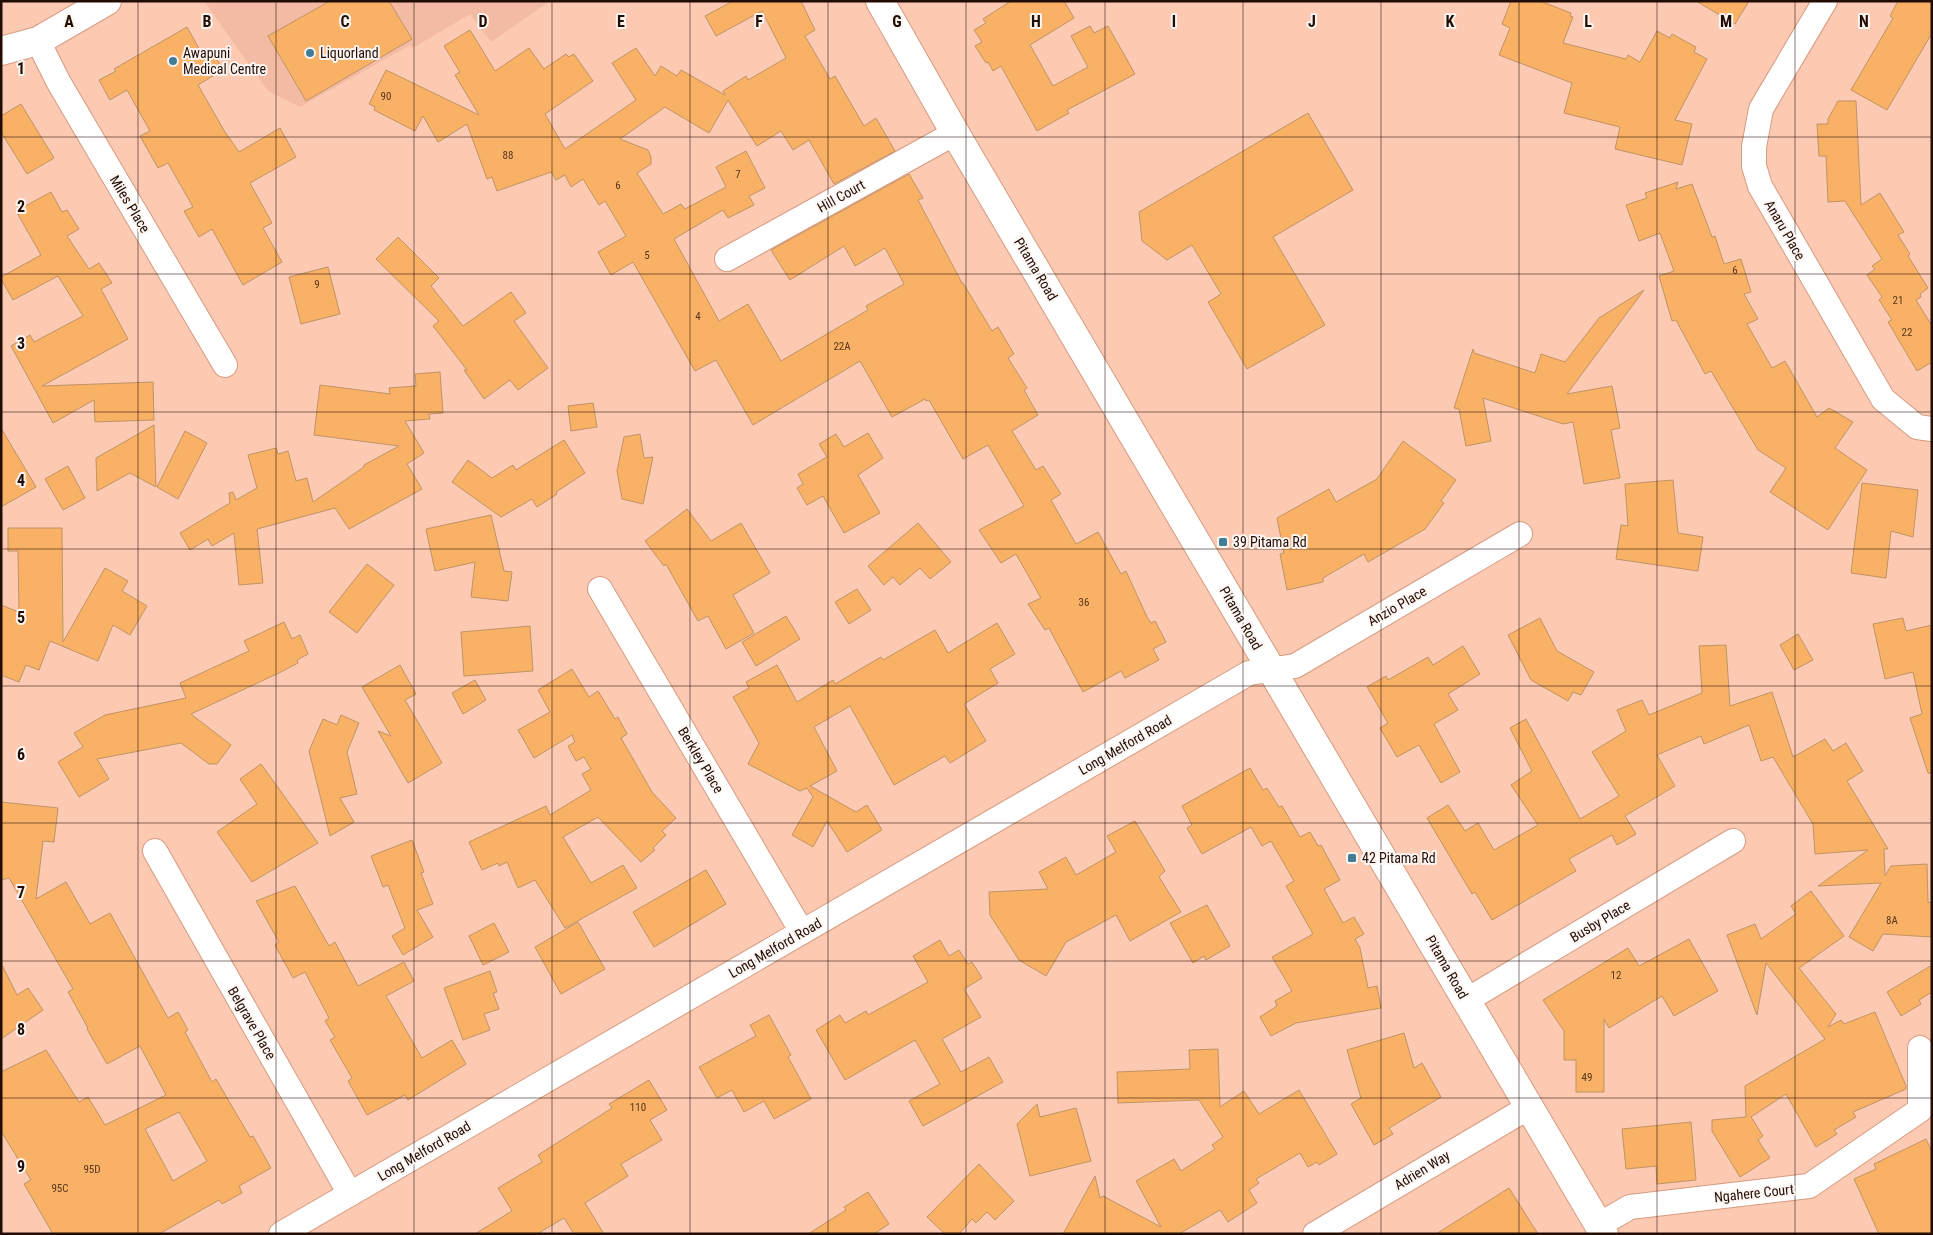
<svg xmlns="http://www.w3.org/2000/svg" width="1933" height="1235" viewBox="0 0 1933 1235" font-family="'Roboto Condensed',sans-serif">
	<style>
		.built { fill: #f3bba3 }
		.building { fill: #f9b166; stroke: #c09365; fill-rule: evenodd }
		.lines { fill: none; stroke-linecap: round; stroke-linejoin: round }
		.minor-casing { stroke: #d79b7f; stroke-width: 26 }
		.tertiary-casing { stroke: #d79b7f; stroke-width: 30 }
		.secondary-casing { stroke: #d79b7f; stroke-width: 30 }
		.minor { stroke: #fff; stroke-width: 24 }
		.tertiary { stroke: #fff; stroke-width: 28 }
		.secondary { stroke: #fff; stroke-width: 28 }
		.grid { fill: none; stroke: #220d04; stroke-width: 1; stroke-opacity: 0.55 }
		.poi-dot { fill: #407c93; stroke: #fcf5f2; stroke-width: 2 }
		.labels { text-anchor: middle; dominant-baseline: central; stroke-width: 4; stroke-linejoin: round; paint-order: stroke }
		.number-label { font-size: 11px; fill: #58361c }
		.poi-label { font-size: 14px; fill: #220d04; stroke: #fcf5f2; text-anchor: start }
		.street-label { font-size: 14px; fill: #220d04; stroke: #fcf5f2 }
		.grid-label { font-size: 16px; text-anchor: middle; font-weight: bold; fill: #220d04; stroke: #fcf5f2; stroke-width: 4; stroke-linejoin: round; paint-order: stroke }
	</style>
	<rect width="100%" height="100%" fill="#fcc9b2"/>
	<polygon class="built" points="204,1 550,1 491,42 470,14 413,48 410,45 300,107 268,91"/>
	<g class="building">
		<polygon points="330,1 389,1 412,39 306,101 268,36"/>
		<polygon points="733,1 801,1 815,30 805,36 830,79 835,76 864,126 876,118 895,151 834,184 809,140 793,150 781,131 757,146 728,100 709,133 665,107 620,139 648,150 651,157 651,164 637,173 663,214 681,204 685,209 726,187 716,167 746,151 765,188 749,196 754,205 728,218 723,210 674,239 719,321 748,304 781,361 868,310 866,306 904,284 885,248 855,266 844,246 790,280 771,250 909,174 923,198 918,200 962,283 963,283 992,331 998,327 1014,354 1008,358 1027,388 1024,390 1038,415 1012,431 1036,470 1043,466 1061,494 1051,500 1076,544 1098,532 1121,574 1126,571 1147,617 1151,623 1155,621 1166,642 1153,649 1159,660 1125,678 1121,671 1083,692 1049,628 1045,630 1028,604 1041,598 1016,554 1001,563 979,530 1024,506 988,445 963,459 929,400 926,401 925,399 892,417 860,361 753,425 716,360 695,371 633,262 611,275 598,252 626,236 605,201 599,205 583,179 571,187 565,175 556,180 551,172 497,191 492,177 487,179 467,124 438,142 423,116 415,131 374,110 375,107 369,104 386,70 479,115 455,75 460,72 444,46 470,30 495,71 529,48 544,69 566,54 569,57 574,54 593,81 545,114 565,149 636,100 612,63 636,48 655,76 661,66 677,76 681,70 725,95 723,91 746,76 748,80 786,58 762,11 716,36 705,16"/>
		<polygon points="1011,1 1064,1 1074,18 1030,45 1053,86 1088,67 1071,36 1090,26 1094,33 1108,26 1135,74 1067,110 1069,113 1037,131 1001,66 993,71 988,62 986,63 975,46 982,42 974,30 986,23 983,19"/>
		<polygon points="1511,1 1540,1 1571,13 1570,16 1573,17 1563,43 1626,59 1628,55 1640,62 1657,31 1670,38 1672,34 1696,47 1694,52 1707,59 1675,120 1692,124 1682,165 1615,149 1620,127 1564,113 1572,83 1499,55 1510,28 1502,24"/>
		<polygon points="1696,1 1749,1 1735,24"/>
		<polygon points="1898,1 1932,1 1932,33 1887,110 1851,90 1893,18 1890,16"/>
		<polygon points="187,27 202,54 211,49 223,70 198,85 225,132 239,152 280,128 296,157 250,183 272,223 263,228 282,262 243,285 212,229 199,237 184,211 193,207 168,163 158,168 140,136 150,131 127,90 110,100 99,80 116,71 114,69"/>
		<polygon points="1838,101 1856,101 1861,205 1880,193 1904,232 1898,235 1910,254 1908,256 1928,288 1920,294 1921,297 1916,300 1932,326 1932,362 1917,371 1888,322 1892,320 1879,300 1882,297 1867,275 1875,269 1872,266 1882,259 1845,201 1828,202 1826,156 1819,156 1817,124 1828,124 1828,119"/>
		<polygon points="21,104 54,158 27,174 1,132 1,116"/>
		<polygon points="1308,113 1353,190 1273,237 1325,325 1247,369 1208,302 1221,294 1192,245 1167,260 1142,241 1139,212"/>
		<polygon points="1678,182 1676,189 1692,184 1712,237 1715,236 1724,264 1741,259 1751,292 1744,294 1758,319 1747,324 1772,368 1785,361 1817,417 1829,408 1853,422 1835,448 1867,470 1828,530 1770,492 1786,468 1758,450 1711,371 1705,374 1676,320 1672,321 1659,276 1674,271 1660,233 1639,241 1626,205 1647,198 1645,193"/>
		<polygon points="51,192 62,212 67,210 79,229 67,236 89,269 99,263 112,283 101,289 128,339 42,386 153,382 154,420 95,422 94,400 53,423 11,346 30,335 34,342 83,316 58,276 13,300 1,279 1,277 41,255 16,211"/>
		<polygon points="398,237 439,278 431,286 463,326 511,292 526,313 514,321 548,368 518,390 510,380 484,399 464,370 467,370 433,326 439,321 376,259"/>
		<polygon points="328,267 340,314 301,324 289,277"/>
		<polygon points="1644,290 1567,394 1612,386 1620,428 1611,430 1620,478 1584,484 1573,422 1563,424 1483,398 1491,441 1466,446 1459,409 1454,408 1473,349 1474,353 1535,373 1541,354 1565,362 1599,318"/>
		<polygon points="440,372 443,413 429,414 430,419 405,421 424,453 407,464 422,489 349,529 335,508 257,529 263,583 239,585 234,533 212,546 208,539 190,550 180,533 230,503 229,493 233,492 236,500 257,488 248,455 276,448 278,454 288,451 296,481 307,478 313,502 364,467 364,465 399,446 314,435 320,385 390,394 389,388 416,386 415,374"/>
		<polygon points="593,403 597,427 571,431 568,406"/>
		<polygon points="154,425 156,487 130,473 97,491 96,458"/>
		<polygon points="1,428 36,487 1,507"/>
		<polygon points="185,431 207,443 178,499 157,487"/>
		<polygon points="868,433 883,458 858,475 880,513 844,533 823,496 807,505 797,488 803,484 798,474 827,457 819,444 836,434 844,447"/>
		<polygon points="640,434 644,458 653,457 643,504 622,499 617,471 624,437"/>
		<polygon points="564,440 585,473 556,492 557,494 537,507 532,499 501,517 452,482 468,460 492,478 513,465 516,470"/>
		<polygon points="1403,441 1456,480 1441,501 1444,503 1425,529 1368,562 1364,554 1323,578 1323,582 1287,590 1280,554 1284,553 1277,518 1329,489 1336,502 1377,479"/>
		<polygon points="68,466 85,498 63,510 45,479"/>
		<polygon points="1673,480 1678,533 1703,537 1698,571 1616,559 1621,525 1628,526 1625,484"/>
		<polygon points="1862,483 1918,490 1913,537 1891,531 1886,578 1851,573"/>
		<polygon points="687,509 711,541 741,523 770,573 733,595 754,633 726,649 708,616 698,621 666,564 664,566 645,541"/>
		<polygon points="491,515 504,571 512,572 508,601 471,597 475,562 435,571 426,529"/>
		<polygon points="918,523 951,562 930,579 920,568 900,585 893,577 884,585 868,566"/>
		<polygon points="8,528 62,528 63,642 105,568 128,581 122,591 147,606 130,635 113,625 98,661 50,641 39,670 26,665 19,682 1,675 1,605 19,612 18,551 8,551"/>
		<polygon points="367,564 394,585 357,633 329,612"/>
		<polygon points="857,589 871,610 849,624 835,602"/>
		<polygon points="786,616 800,639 756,666 742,642"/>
		<polygon points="1540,618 1557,651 1594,672 1581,695 1573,692 1568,701 1531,680 1508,635"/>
		<polygon points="1903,618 1906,631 1932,625 1932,773 1928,773 1910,718 1922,714 1913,672 1885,679 1873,624"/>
		<polygon points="284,622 292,639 300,635 308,654 297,660 298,663 281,672 191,714 231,745 217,764 209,764 181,743 97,759 109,779 79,797 58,762 83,747 74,733 105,715 186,698 180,683 249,651 244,641"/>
		<polygon points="997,623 1015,654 990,669 998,683 964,704 986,741 950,763 945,756 894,785 850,706 814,727 837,771 810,786 856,812 867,805 882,830 847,852 827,821 813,847 792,835 813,797 807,788 800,791 748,764 759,743 733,697 749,688 746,682 777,665 797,702 833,680 835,684 881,657 883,660 935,630 948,653"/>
		<polygon points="530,626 533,671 464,676 461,632"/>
		<polygon points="1798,634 1813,660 1794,670 1780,645"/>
		<polygon points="1726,645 1730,706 1772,692 1793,757 1825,739 1833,751 1846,743 1863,771 1847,781 1888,849 1884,849 1885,876 1891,866 1927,864 1928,902 1932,903 1932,937 1883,934 1873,951 1849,937 1881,883 1818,886 1868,850 1815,854 1813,824 1773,757 1761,761 1749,725 1704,744 1701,736 1657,755 1675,786 1625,816 1636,834 1617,845 1612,835 1569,859 1576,871 1492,920 1475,892 1472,894 1427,818 1448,805 1465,831 1478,823 1494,850 1538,825 1511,785 1532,771 1510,728 1526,719 1580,819 1619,796 1592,752 1626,731 1617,710 1642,700 1649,715 1702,693 1699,646"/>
		<polygon points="1463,646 1480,674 1448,694 1458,710 1434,724 1460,772 1441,783 1419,745 1397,757 1380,728 1388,723 1367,687 1386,676 1388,680 1428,657 1433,665"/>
		<polygon points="400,665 416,694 405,700 442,763 408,783 378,731 391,736 362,687"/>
		<polygon points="572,669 589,697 598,691 615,719 618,717 627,734 621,738 652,792 676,818 662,831 666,835 653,848 655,850 641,862 598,817 563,837 591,883 623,865 637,888 565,928 535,880 518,888 507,862 499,866 498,863 482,870 469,842 546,806 550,815 591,790 582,774 591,769 584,757 576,761 568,746 575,742 572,735 534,758 518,730 550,712 538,690"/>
		<polygon points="475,680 486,700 463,714 452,693"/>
		<polygon points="341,715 359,723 347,752 357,794 340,798 354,822 330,836 309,751 323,719 337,725"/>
		<polygon points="261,764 318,843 252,882 217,832 257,804 240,779"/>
		<polygon points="1250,768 1263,790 1267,788 1279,807 1282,806 1300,837 1310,832 1318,846 1321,845 1340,880 1324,889 1343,923 1354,917 1364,934 1355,939 1360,948 1368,988 1377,986 1381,1008 1296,1023 1271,1036 1260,1017 1277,1006 1275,1001 1292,991 1272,957 1313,934 1286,886 1294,881 1271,841 1262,846 1251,827 1202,854 1187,828 1192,825 1182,806"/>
		<path d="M 1,802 L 58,808 L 54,842 L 43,841 L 36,899 L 66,882 L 90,924 L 110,913 L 168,1018 L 178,1012 L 188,1030 L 185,1032 L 212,1082 L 216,1079 L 250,1137 L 253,1136 L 271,1168 L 239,1186 L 242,1193 L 222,1204 L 219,1200 L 159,1234 L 53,1234 L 24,1184 L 31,1180 L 1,1131 L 1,1072 L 46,1050 L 79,1102 L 88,1097 L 105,1125 L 166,1095 L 140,1046 L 107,1064 L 87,1029 L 88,1028 L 68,992 L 73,989 L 9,878 L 1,880 ZM 179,1112 L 207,1161 L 173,1181 L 145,1129 Z"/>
		<polygon points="1135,821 1165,871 1159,877 1181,912 1130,941 1116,915 1066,942 1046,976 1019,960 990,915 989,892 1048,889 1039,872 1066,857 1076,875 1116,852 1107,836"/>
		<polygon points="412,840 424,872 421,873 433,904 417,910 433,937 403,955 392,936 405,928 388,885 383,887 371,856"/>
		<polygon points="706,870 726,904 654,947 633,912"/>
		<polygon points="295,886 329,946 335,942 358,986 404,962 414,981 386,996 422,1058 452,1040 466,1064 408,1100 405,1095 367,1115 348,1081 352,1078 330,1040 335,1037 325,1021 329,1018 305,972 293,978 275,945 279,942 256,901"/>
		<polygon points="1811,891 1844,936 1799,968 1836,1014 1828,1027 1841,1020 1844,1024 1875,1012 1906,1086 1906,1089 1853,1112 1856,1117 1834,1130 1837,1134 1816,1147 1786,1094 1751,1117 1763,1136 1758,1140 1770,1158 1740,1177 1712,1131 1712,1120 1746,1117 1745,1086 1825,1039 1766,963 1757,1015 1727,935 1755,924 1761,939 1796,914 1791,906"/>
		<polygon points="1207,905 1230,946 1206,960 1204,956 1193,963 1170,923"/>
		<polygon points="578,922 605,969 561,994 535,947"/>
		<polygon points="494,923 509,952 483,965 469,936"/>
		<polygon points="1689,939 1718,991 1674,1016 1662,996 1609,1028 1604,1019 1604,1092 1576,1092 1576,1060 1564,1060 1564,1031 1543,1000 1628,948 1639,966"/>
		<polygon points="940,940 949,956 959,950 968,964 972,962 982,978 964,989 981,1017 942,1039 961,1072 989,1057 1003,1082 923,1126 909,1101 940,1084 915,1040 845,1080 816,1030 840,1015 845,1023 866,1011 868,1015 928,982 913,956"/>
		<polygon points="1,963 17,995 28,988 43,1010 1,1039"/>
		<polygon points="1932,965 1932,992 1919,1000 1921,1004 1901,1016 1887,992"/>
		<polygon points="490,971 497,992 493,993 499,1009 484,1014 490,1030 463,1040 444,988"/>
		<polygon points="769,1015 791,1055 788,1057 811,1099 774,1119 764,1101 744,1112 732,1090 717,1098 699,1067 756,1036 750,1025"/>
		<polygon points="1404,1033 1414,1068 1422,1063 1441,1097 1389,1128 1393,1134 1374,1145 1351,1104 1361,1098 1347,1050"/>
		<polygon points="1218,1049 1220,1107 1244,1091 1259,1114 1299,1090 1337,1154 1319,1165 1317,1162 1308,1167 1300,1153 1256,1179 1259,1183 1249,1190 1257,1203 1228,1222 1220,1210 1179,1234 1063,1234 1095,1176 1100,1198 1103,1196 1161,1227 1136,1181 1174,1159 1181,1171 1215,1149 1212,1145 1223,1137 1199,1100 1118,1103 1117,1072 1190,1069 1189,1050"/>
		<polygon points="649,1080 667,1110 650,1120 662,1140 621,1164 628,1176 585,1203 604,1234 574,1234 564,1218 537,1234 475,1234 512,1211 498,1188 542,1162 538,1155 612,1108 609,1104"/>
		<polygon points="1037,1104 1040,1117 1076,1108 1091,1161 1030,1176 1017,1124"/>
		<polygon points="1691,1122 1696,1180 1657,1184 1656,1166 1626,1169 1622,1129"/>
		<polygon points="1926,1139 1932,1152 1932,1234 1879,1234 1854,1179 1876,1169 1874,1164"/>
		<polygon points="979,1164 1014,1201 995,1220 987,1212 976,1223 972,1219 959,1234 945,1234 927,1217"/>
		<polygon points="1509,1188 1538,1234 1436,1234"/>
		<polygon points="868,1192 889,1224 874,1234 808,1234 846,1210 844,1207"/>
	</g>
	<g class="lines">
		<g class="minor-casing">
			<g id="minor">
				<polyline points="1825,1 1761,109 1754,147 1754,166 1760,186 1883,399 1917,427 1932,429"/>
				<polyline points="38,41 59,83 225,365"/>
				<polyline points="727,259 955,133"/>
				<polyline points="600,589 802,932"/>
				<polyline points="155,851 350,1194"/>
				<polyline points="1467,1000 1733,841"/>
				<polyline points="1599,1225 1630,1207 1809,1186 1920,1110 1920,1048"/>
				<polyline points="281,1234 1249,673 1295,666 1520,534"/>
				<polyline points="1315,1234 1529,1107"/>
			</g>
		</g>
		<g class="tertiary-casing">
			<polyline id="tertiary" points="880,1 955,133 1604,1234"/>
		</g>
		<g class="secondary-casing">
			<polyline id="secondary" points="1,51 38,41 107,1"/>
		</g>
		<use href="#minor" class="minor"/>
		<use href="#tertiary" class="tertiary"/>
		<use href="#secondary" class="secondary"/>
	</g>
	<path class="grid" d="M 138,1 L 138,1234M 276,1 L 276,1234M 414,1 L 414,1234M 552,1 L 552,1234M 690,1 L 690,1234M 828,1 L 828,1234M 966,1 L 966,1234M 1105,1 L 1105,1234M 1243,1 L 1243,1234M 1381,1 L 1381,1234M 1519,1 L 1519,1234M 1657,1 L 1657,1234M 1795,1 L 1795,1234M 1,137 L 1932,137M 1,274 L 1932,274M 1,412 L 1932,412M 1,549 L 1932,549M 1,686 L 1932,686M 1,823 L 1932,823M 1,961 L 1932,961M 1,1098 L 1932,1098"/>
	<g class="poi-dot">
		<circle cx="310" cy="53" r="5"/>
		<circle cx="173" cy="61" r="5"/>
		<rect x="1218" y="537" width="10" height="10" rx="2.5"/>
		<rect x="1347" y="853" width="10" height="10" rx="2.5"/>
	</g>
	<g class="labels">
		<g class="number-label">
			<text x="386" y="96">90</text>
			<text x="508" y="155">88</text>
			<text x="738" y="174">7</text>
			<text x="618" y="185">6</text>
			<text x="647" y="255">5</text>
			<text x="1735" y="270">6</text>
			<text x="317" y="284">9</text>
			<text x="1898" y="300">21</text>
			<text x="698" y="316">4</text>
			<text x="1907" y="332">22</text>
			<text x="842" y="346">22A</text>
			<text x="1084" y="602">36</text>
			<text x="1892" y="920">8A</text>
			<text x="1616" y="975">12</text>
			<text x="1587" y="1077">49</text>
			<text x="638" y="1107">110</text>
			<text x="92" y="1169">95D</text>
			<text x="60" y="1188">95C</text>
		</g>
		<g class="poi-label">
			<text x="183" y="53">Awapuni<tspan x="183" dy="16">Medical Centre</tspan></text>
			<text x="320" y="53">Liquorland</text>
			<text x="1233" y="542">39 Pitama Rd</text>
			<text x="1362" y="858">42 Pitama Rd</text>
		</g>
		<g class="street-label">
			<text transform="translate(841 196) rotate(-29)">Hill Court</text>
			<text transform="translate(130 204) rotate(59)">Miles Place</text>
			<text transform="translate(1785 230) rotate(60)">Anaru Place</text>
			<text transform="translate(1036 269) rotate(59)">Pitama Road</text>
			<text transform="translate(1397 606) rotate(-30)">Anzio Place</text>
			<text transform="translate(1241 618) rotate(60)">Pitama Road</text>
			<text transform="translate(1125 745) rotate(-30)">Long Melford Road</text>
			<text transform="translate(701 760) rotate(59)">Berkley Place</text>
			<text transform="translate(1600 921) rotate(-31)">Busby Place</text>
			<text transform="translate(775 948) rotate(-30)">Long Melford Road</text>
			<text transform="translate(1447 967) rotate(60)">Pitama Road</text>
			<text transform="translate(252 1023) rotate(60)">Belgrave Place</text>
			<text transform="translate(424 1151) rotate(-30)">Long Melford Road</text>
			<text transform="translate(1422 1170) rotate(-31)">Adrien Way</text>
			<text transform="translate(1754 1193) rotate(-6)">Ngahere Court</text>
		</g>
	</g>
	<g class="grid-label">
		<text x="69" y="27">A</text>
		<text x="207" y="27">B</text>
		<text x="345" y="27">C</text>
		<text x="483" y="27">D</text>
		<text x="621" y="27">E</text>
		<text x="759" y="27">F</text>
		<text x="897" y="27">G</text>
		<text x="1036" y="27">H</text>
		<text x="1174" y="27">I</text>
		<text x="1312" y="27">J</text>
		<text x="1450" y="27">K</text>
		<text x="1588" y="27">L</text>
		<text x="1726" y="27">M</text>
		<text x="1864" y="27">N</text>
		<text x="21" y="74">1</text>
		<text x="21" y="212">2</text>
		<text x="21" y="349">3</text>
		<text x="21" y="486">4</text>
		<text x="21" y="623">5</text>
		<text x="21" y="760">6</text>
		<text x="21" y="898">7</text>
		<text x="21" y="1035">8</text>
		<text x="21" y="1172">9</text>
	</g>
	<rect width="1933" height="1235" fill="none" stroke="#220d04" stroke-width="5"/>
</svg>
